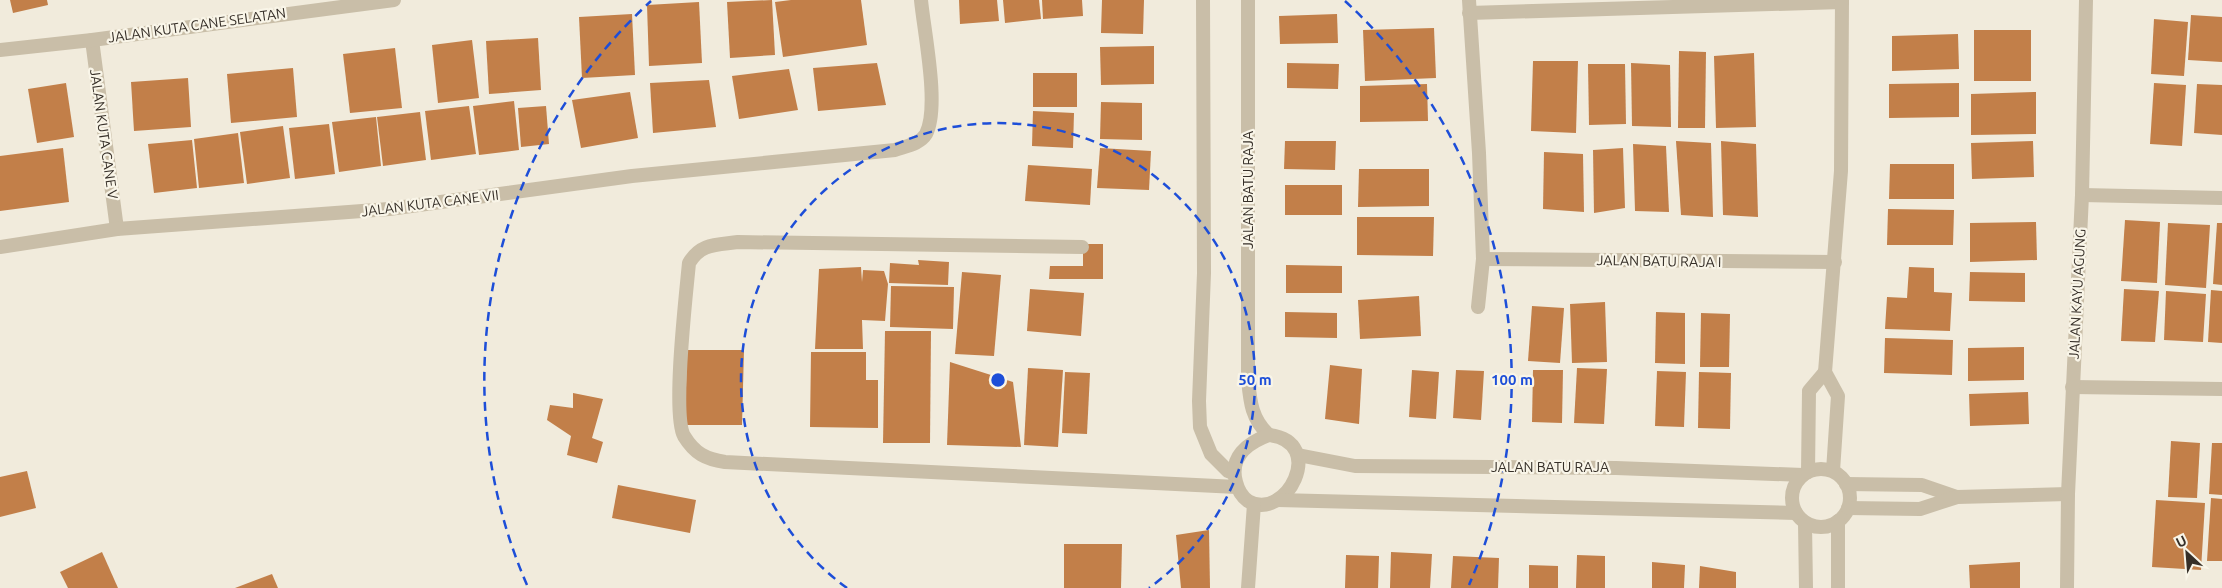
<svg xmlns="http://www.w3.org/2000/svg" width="2222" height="588" viewBox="0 0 2222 588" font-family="Ubuntu,sans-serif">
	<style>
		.building { fill: #c27f49 }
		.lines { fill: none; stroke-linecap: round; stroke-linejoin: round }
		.minor { stroke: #c9bea8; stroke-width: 14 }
		.ring { fill: none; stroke: #1d4ed8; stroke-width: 2.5; stroke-dasharray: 9 6 }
		.labels { text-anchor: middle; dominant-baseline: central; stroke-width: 4.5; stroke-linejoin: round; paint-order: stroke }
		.street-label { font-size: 14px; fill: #362f28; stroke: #f9f5e8 }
		.centre { fill: #1d4ed8; stroke: #f9f5e8; stroke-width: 2.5 }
		.ring-label { font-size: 15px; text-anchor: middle; font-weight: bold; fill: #1d4ed8; stroke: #f9f5e8; stroke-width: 4.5; stroke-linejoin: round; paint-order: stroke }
	</style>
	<rect width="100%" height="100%" fill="#f1ebdc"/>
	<g class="building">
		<polygon points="10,0 47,0 48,5 13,13"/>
		<polygon points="772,0 775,55 730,58 727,2"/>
		<polygon points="791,0 861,0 867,45 783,57 775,2"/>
		<polygon points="959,0 997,0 999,21 960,24"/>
		<polygon points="1003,0 1039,0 1041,19 1005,23"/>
		<polygon points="1042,0 1082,0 1083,16 1043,19"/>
		<polygon points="1102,0 1144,0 1143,34 1101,33"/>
		<polygon points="699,2 702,63 649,66 647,5"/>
		<polygon points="632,14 635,75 582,78 579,17"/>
		<polygon points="1337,14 1338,43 1280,44 1279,16"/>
		<polygon points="2191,15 2222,17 2222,62 2188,60"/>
		<polygon points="2154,19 2188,22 2184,76 2151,74"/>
		<polygon points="1434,28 1436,78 1365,81 1363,30"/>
		<rect x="1974" y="30" width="57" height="51"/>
		<polygon points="1958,34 1959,69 1892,71 1892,36"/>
		<polygon points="538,38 541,90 489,94 486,41"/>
		<polygon points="472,40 479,98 438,103 432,45"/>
		<polygon points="1154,46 1154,84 1101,85 1100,47"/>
		<polygon points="395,48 402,108 350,113 343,54"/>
		<polygon points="1679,51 1706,52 1705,128 1678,128"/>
		<polygon points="1754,53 1756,127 1716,128 1714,56"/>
		<polygon points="1533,61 1578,61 1576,133 1531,131"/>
		<polygon points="877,63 886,105 818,111 813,68"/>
		<polygon points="1287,63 1339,64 1338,89 1287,88"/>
		<polygon points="1631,63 1670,65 1671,127 1632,126"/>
		<polygon points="1588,64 1625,64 1626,124 1589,125"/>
		<polygon points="293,68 297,117 231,123 227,74"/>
		<polygon points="789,69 798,110 739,119 732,76"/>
		<rect x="1033" y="73" width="44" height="34"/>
		<polygon points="188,78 191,127 134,131 131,82"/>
		<polygon points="709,80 716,127 653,133 650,83"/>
		<polygon points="66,83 74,137 37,143 28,89"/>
		<polygon points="1959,83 1959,117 1889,118 1889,84"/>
		<polygon points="2154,83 2186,85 2182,146 2150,144"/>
		<polygon points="1427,84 1428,121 1360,122 1360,86"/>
		<polygon points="2197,84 2222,85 2222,135 2194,133"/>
		<polygon points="630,92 638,138 581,148 572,100"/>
		<polygon points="2036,92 2036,134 1971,135 1971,94"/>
		<polygon points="514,101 519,150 479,155 473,106"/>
		<polygon points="1101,102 1142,103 1142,140 1100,139"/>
		<polygon points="469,106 476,154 431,160 425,111"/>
		<polygon points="546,106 549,144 521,147 518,108"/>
		<polygon points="1033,111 1074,113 1073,148 1032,146"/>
		<polygon points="420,112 426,160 383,166 377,117"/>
		<polygon points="376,117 381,166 339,172 332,122"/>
		<polygon points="329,124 335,174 295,179 289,128"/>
		<polygon points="283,126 290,178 247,184 240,132"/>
		<polygon points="238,133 244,183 199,188 194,139"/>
		<polygon points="192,140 197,188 154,193 148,144"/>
		<polygon points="1285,141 1336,141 1335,170 1284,169"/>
		<polygon points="1676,141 1711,143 1713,217 1681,215"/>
		<polygon points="1721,141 1756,144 1758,217 1723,215"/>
		<polygon points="2033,141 2034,177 1972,179 1971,143"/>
		<polygon points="1633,144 1666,146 1669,212 1635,211"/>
		<polygon points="63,148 69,202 0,211 0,156"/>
		<polygon points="1100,148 1151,151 1149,190 1097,188"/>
		<polygon points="1623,148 1625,208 1594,213 1593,150"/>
		<polygon points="1544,152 1583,154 1584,212 1543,209"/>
		<polygon points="1890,164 1954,164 1954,199 1889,199"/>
		<polygon points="1028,165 1092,169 1090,205 1025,201"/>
		<polygon points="1359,169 1429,169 1429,206 1358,207"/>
		<rect x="1285" y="185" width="57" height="30"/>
		<polygon points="1888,209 1954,210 1953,245 1887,245"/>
		<polygon points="1357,217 1434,217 1433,256 1357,255"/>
		<polygon points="2125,220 2160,222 2157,283 2121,281"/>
		<polygon points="2036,222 2037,260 1970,262 1970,223"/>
		<polygon points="2168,223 2210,225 2206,288 2165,285"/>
		<polygon points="2217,223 2222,223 2222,285 2213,284"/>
		<polygon points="1083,244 1103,244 1103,279 1049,279 1050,266 1083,266"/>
		<polygon points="918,260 949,262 948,285 889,283 890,263 919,265"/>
		<polygon points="1286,265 1342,266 1342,293 1286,293"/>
		<polygon points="861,267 862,282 863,270 884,271 888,284 885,321 862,320 863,349 815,349 819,269"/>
		<polygon points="1909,267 1934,268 1934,292 1952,293 1950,331 1885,329 1887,297 1907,298"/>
		<polygon points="962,272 1001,275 994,356 955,354"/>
		<polygon points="1970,272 2025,273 2025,302 1969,301"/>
		<polygon points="891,286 954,287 953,329 890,327"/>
		<polygon points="1030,289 1084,293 1081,336 1027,331"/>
		<polygon points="2124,289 2159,291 2155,342 2121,341"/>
		<polygon points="2211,290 2222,291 2222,343 2208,342"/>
		<polygon points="2166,291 2206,294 2203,342 2164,340"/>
		<polygon points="1419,296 1421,336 1360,339 1358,300"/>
		<polygon points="1605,302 1607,362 1572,363 1570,304"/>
		<polygon points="1532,306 1564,308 1560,363 1528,361"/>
		<polygon points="1285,312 1337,313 1337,338 1285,337"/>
		<polygon points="1656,312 1685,313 1685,364 1655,363"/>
		<polygon points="1701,313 1730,314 1729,367 1700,367"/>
		<polygon points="885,331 931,331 930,443 883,443"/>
		<polygon points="1885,338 1953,340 1952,375 1884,373"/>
		<polygon points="2024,347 2024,380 1968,381 1968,348"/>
		<polygon points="687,350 744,350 742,425 685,425"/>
		<polygon points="811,352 866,352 866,380 878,380 878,428 810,427"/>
		<polygon points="950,362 1013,382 1021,447 947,445"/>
		<polygon points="1330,365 1362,369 1359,424 1325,419"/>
		<polygon points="1028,368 1063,370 1058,447 1024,445"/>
		<polygon points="1577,368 1607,369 1604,424 1574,423"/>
		<polygon points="1412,370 1439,372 1436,419 1409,417"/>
		<polygon points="1456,370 1484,371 1481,420 1453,418"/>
		<polygon points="1533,370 1563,370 1562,423 1532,422"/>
		<polygon points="1657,371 1686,372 1684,427 1655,426"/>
		<polygon points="1065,372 1090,373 1087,434 1062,433"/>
		<polygon points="1699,372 1731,373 1730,429 1698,428"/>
		<polygon points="2028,392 2029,424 1970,426 1969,394"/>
		<polygon points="573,393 603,399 592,438 603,442 597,463 567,455 571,436 547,420 550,405 573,408"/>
		<polygon points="2171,441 2200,443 2197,498 2168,497"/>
		<polygon points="2212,443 2222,443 2222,495 2209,494"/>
		<polygon points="27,471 36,508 0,517 0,477"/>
		<polygon points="618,485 696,500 690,533 612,518"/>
		<polygon points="2211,498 2222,499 2222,561 2207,561"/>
		<polygon points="2156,500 2205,503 2201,570 2152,567"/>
		<polygon points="1209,530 1210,588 1181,588 1176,535"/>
		<polygon points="1064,544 1122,544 1121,588 1064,588"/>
		<polygon points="102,552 118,588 68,588 60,572"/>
		<polygon points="1391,552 1432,554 1430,588 1390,588"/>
		<polygon points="1346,555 1379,556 1378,588 1345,588"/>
		<polygon points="1577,555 1605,556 1605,588 1576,588"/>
		<polygon points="1453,556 1499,558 1498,588 1451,588"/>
		<polygon points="1652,562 1685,565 1684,588 1652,588"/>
		<polygon points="2020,562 2020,588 1970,588 1969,565"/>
		<polygon points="1529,565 1558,566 1558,588 1529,588"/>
		<polygon points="1700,566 1736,572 1736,588 1699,588"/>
		<polygon points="272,574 278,588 235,588"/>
	</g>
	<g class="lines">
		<g class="minor">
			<polyline points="1203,0 1204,273 1199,401 1200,427 1211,454 1228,471 1233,473"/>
			<path d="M 1248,0 L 1248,379 C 1250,400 1251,419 1269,435"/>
			<polyline points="1469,0 1479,153 1483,259 1478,307"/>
			<polyline points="1469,13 1842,2"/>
			<polyline points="92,40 117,229"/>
			<polyline points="0,50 92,40 394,0"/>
			<polyline points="2082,195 2222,198"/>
			<path d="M 0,247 L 117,229 L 389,209 L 632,176 L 895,150 C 906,146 920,144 926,134 C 940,107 924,32 921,0"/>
			<path d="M 1082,247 L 738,242 C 716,245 701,243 689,263 C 686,295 672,414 684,436 C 695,454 706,459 725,462 L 1237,487"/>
			<polyline points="1483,259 1835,262"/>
			<polyline points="2072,387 2222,389"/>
			<path d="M 1269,435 C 1328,442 1286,523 1248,501 C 1241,496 1238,490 1236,482 C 1229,457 1247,443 1269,435 Z"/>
			<polyline points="1298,455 1355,466 1616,468 1803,475"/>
			<circle cx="1821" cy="498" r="29"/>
			<polyline points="1833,471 1838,396 1825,372 1841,171 1842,0"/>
			<polyline points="1808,472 1809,391 1825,372"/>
			<polyline points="1846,484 1922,485 1957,497"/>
			<polyline points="1278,500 1796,513"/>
			<polyline points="1848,508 1920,509 1957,497 2068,494"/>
			<polyline points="1838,521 1838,588"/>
			<polyline points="1805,523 1806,588"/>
			<polyline points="1248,588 1254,504"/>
			<polyline points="2067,588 2068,494 2082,195 2086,0"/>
		</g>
	</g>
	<g class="ring">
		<path d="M847 588A257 257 0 1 1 1149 588"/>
		<path d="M527 585A514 514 0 0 1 651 1M1345 1A514 514 0 0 1 1469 585"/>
	</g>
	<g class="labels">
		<g class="street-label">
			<text transform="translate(197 25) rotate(-8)">JALAN KUTA CANE SELATAN</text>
			<text transform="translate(104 134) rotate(82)">JALAN KUTA CANE V</text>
			<text transform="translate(1248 190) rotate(-90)">JALAN BATU RAJA</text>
			<text transform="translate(430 203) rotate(-7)">JALAN KUTA CANE VII</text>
			<text transform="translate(1659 261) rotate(1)">JALAN BATU RAJA I</text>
			<text transform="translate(2077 294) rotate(-87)">JALAN KAYU AGUNG</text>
			<text x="1550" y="467">JALAN BATU RAJA</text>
		</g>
	</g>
	<circle cx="998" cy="380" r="8" class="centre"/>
	<g class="ring-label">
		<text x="1255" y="385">50 m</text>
		<text x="1512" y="385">100 m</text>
	</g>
	<g transform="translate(2187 553) rotate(334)" stroke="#f9f5e8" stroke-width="4" paint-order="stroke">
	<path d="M0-4L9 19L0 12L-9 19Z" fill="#362f28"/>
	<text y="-8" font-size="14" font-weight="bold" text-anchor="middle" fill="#362f28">U</text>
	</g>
</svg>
